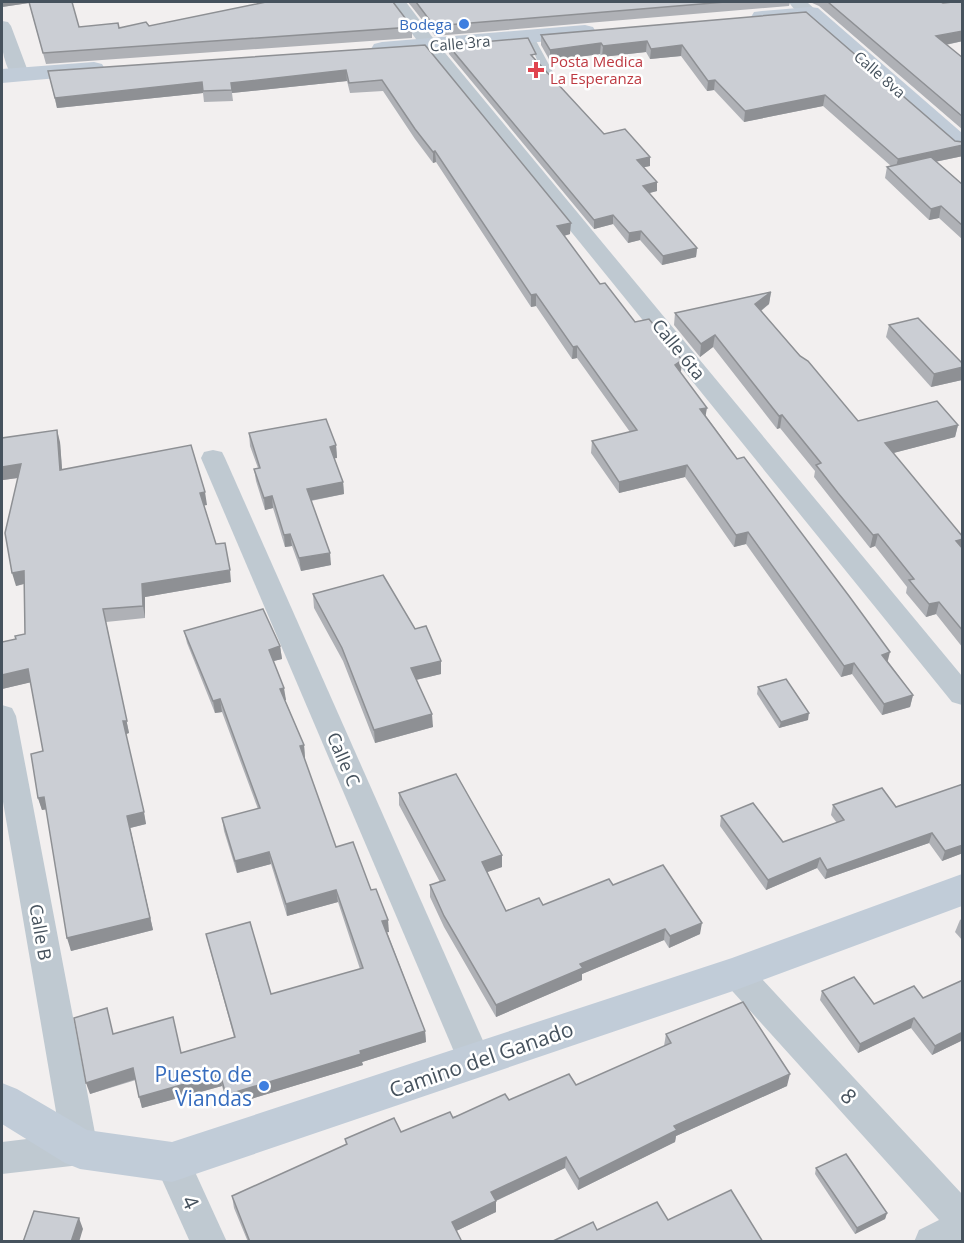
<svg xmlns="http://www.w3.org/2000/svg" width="964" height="1243" viewBox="0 0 964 1243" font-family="'Open Sans',sans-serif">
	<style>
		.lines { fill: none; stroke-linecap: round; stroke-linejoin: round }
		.lane { fill: #bfc9d1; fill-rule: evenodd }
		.street { fill: #bfc9d1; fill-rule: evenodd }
		.secondary { fill: #c1ccd8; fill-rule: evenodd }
		.wall { fill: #afb1b6 }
		.shaded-wall { fill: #8e9094 }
		.building { fill: #cbced4; stroke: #8e9094; stroke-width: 1.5 }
		.shop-dot { fill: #3f7fe0; stroke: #fff; stroke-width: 2 }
		.health-dot { fill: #e0444e; stroke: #fff; stroke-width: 2 }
		.labels { text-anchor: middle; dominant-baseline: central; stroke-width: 5; stroke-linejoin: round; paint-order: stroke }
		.far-shop-label { font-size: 15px; fill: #366cbe; stroke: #fff; text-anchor: end }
		.far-street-label { font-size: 15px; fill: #46525d; stroke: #fff }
		.far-health-label { font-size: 15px; fill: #be3a42; stroke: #fff; text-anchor: start }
		.street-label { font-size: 18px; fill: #46525d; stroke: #fff }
		.near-street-label { font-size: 21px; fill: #46525d; stroke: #fff }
		.near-shop-label { font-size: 21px; fill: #366cbe; stroke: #fff; text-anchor: end }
	</style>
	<rect width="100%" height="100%" fill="#f2efef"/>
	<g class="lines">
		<polygon class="lane" points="527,35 534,37 554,74 552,76 544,74 526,37"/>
		<g class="street">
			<polygon points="389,2 406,2 436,42 962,676 962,705 952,702 424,50"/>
			<path d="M 789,2 L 807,2 L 819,13 L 816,17 C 805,20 794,11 789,2 Z"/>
			<path d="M 2,21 L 8,22 L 11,26 L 29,74 L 27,78 L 13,78 C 2,61 0,40 2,21 Z"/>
			<polygon points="213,450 222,452 225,458 492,1061 487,1072 475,1076 463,1072 458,1061 201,458 204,452"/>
			<polygon points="2,705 12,708 16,716 98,1149 92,1160 80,1165 2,1174 2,1142 60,1135 2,796"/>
			<polygon points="736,959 747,963 962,1194 962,1242 914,1242 919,1230 939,1220 725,983 720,973 725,963"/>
			<polygon points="172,1146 185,1150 227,1242 190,1242 154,1162 159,1150"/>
		</g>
		<g class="secondary">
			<polygon points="810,7 818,8 962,133 962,152 954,150 805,20 762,23 754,22 751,17 754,12 762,11"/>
			<polygon points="585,25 593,27 596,32 593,37 382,56 374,54 371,49 374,44 382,42"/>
			<polygon points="94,62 102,64 105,69 102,74 2,83 2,69"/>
			<polygon points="962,874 962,906 736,990 172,1182 80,1169 65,1163 2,1124 2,1083 17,1089 87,1130 172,1142 732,958"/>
		</g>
	</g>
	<g class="wall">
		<polygon points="2,2 72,2 79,27 119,28 149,26 261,3 261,2 393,2 412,27 412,38 46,64 29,3 2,7"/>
		<polygon points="408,2 790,2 789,6 435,36"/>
		<polygon points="810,2 941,2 963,41 946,45 963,58 963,130 819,6"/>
		<polygon points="806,12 955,141 963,142 963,156 935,162 963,185 963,240 939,218 929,220 885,178 887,167 891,166 823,106 744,122 714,90 707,91 681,56 650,59 646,52 602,57 600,54 550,61 541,45 541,35"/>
		<polygon points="425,45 570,234 564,236 600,284 635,322 682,360 681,371 680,372 706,416 913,695 910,707 882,715 852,674 841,677 746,544 734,547 685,477 619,493 591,453 592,441 630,432 577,358 572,359 536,306 531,307 436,162 433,163 415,139 383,91 350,93 347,81 232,93 233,101 204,102 203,93 57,108 48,71"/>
		<polygon points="448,45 536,60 604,134 650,157 650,166 643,167 657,182 657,191 649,193 697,248 696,257 662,265 640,240 628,243 613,224 594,229 449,54"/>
		<polygon points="771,292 769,304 761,311 858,421 958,425 955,437 893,453 963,549 963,648 936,614 926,617 906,593 907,587 875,546 870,548 836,505 814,477 815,471 780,428 777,429 713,347 700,357 674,325 675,313"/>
		<polygon points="889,325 963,364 962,380 931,387 886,337"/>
		<polygon points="249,433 336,445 337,458 334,458 343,482 344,494 311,501 331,565 301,571 292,546 285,547 273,508 265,510 256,481 254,469 258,468 250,446"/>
		<polygon points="2,438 60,442 62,469 207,505 204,505 216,544 231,582 145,597 145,618 106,622 129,733 126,734 146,824 130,828 153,930 71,951 46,809 42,810 38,798 43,751 31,682 2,689 16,639 25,634 24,584 16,586 18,478 3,480 2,473"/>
		<polygon points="313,594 415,629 441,661 441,674 416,680 433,727 375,743 343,661 314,608"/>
		<polygon points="184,631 280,646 282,659 273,661 286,700 285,700 304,745 305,758 304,758 336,847 371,890 389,932 387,932 425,1031 426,1042 362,1062 363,1065 228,1106 222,1086 142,1108 136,1080 90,1094 114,1033 181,1053 234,1037 209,946 206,934 271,994 360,969 338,902 287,916 271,864 237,873 224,831 222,818 258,809 222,712 215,713 187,643"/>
		<polygon points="758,687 808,720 779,728 757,694"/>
		<polygon points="963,784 963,853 942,861 929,843 825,879 817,868 766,890 720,826 721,816 783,842 837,823 831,815 833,805 896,807"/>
		<polygon points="399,793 502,867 487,872 506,911 543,905 613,885 700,934 669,948 664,940 582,974 582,980 496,1017 444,927 430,897 430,885 440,882 399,805"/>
		<polygon points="963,918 963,941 955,932 960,920"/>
		<polygon points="963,980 963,1040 932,1055 911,1028 858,1053 820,1000 822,991 874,1004 923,998"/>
		<polygon points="666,1034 787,1086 676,1136 675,1142 578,1190 565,1168 496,1201 496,1212 456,1231 462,1242 248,1242 234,1208 232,1196 346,1145 345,1139 401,1132 509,1100 576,1085 664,1046"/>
		<polygon points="816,1168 887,1213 885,1219 855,1234 815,1174"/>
	</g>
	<g class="shaded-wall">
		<polygon points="2,2 29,2 29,3 2,7"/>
		<polygon points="963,31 963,41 934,47 936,36"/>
		<polygon points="647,41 646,52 602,57 603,46"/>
		<polygon points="601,43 600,54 550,61 550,50"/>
		<polygon points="682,45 681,56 650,59 651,49"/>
		<polygon points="346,70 347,81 232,93 231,83"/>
		<polygon points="715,80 714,90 707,91 708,81"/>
		<polygon points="202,82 203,93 57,108 55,98"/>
		<polygon points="825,95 823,106 744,122 745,111"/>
		<polygon points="963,145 963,156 895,170 898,159"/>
		<polygon points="435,151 436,162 433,163 433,152"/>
		<polygon points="650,157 650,166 636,169 637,160"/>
		<polygon points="657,182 657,191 642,195 643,186"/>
		<polygon points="941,206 939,218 929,220 931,209"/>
		<polygon points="613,215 613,224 594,229 594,220"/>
		<polygon points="571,223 570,234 556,238 557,226"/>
		<polygon points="641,231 640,240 628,243 629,233"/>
		<polygon points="697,248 696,257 662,265 663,256"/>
		<polygon points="771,292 769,304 754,316 755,304"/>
		<polygon points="536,294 536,306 531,307 531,295"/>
		<polygon points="715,335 713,347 700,357 701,344"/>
		<polygon points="577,346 577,358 572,359 573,347"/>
		<polygon points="682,360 681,371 674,377 675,365"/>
		<polygon points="963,367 962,380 931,387 934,374"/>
		<polygon points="707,408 705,419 700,409"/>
		<polygon points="782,415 780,428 777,429 779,416"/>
		<polygon points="958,425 955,437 882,456 885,443"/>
		<polygon points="57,430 60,442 63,482 60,470"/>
		<polygon points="336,445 337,458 331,459 330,447"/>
		<polygon points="21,464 24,477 3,480 2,473 2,467"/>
		<polygon points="687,465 685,477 619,493 619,482"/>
		<polygon points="343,482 344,494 308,501 307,489"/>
		<polygon points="205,492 207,505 202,506 200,493"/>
		<polygon points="272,496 273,508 265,510 264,498"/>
		<polygon points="748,532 746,544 734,547 736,535"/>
		<polygon points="290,534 292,546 285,547 284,535"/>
		<polygon points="878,534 875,546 870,548 873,535"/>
		<polygon points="963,539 963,544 961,552 956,541"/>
		<polygon points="330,553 331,565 301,571 299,558"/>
		<polygon points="230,570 231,582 145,597 145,618 143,606 142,584"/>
		<polygon points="24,571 27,583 16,586 12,573"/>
		<polygon points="939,602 936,614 926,617 929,604"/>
		<polygon points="106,622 129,733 126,734 123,721"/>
		<polygon points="280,646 282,659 270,662 269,650"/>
		<polygon points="890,652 887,664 882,655"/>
		<polygon points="441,661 441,674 411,681 411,668"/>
		<polygon points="854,663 852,674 841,677 844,666"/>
		<polygon points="28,669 32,682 2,689 2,675"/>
		<polygon points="284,688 286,700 281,701 280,689"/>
		<polygon points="913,695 910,707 882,715 884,704"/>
		<polygon points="220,699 222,712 215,713 213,701"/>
		<polygon points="809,713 808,720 779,728 781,722"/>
		<polygon points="432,714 433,727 375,743 374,730"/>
		<polygon points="304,745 305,758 301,759 300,746"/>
		<polygon points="44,797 48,809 42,810 38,798"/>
		<polygon points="144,812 146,824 130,828 153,930 71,951 67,938 127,816"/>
		<polygon points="932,833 929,843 825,879 827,870"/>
		<polygon points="963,845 963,853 942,861 945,851"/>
		<polygon points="269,852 271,864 237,873 235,861"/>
		<polygon points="502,855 502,867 482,874 482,862"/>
		<polygon points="820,858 817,868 766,890 768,880"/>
		<polygon points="336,890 338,902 287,916 286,904"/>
		<polygon points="388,920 389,932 383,933 382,921"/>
		<polygon points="702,923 700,934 669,948 670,936"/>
		<polygon points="665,929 664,940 582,974 582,980 496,1017 496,1005 580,964"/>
		<polygon points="914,1018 911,1028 858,1053 860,1044"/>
		<polygon points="425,1031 426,1042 362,1062 363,1065 228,1106 226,1095 360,1051"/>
		<polygon points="963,1032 963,1040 932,1055 935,1046"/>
		<polygon points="133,1068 136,1079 90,1094 86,1083"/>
		<polygon points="220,1074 222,1086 142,1108 139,1097"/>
		<polygon points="790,1074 787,1086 676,1136 675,1142 578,1190 579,1179 674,1126"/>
		<polygon points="566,1157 565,1168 491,1203 491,1192"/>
		<polygon points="496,1201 496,1212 452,1233 452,1222"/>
		<polygon points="887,1213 885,1219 855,1234 857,1228"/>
		<polygon points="79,1218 83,1229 79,1242 71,1242"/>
	</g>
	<g class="building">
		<polygon points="29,2 72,2 79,27 118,23 119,28 146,22 149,26 266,2 393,2 412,27 43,53"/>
		<polygon points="416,2 725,2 434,26"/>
		<polygon points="828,2 941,2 943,3 953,2 963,2 963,31 936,36 963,58 963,117"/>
		<polygon points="806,12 955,141 963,142 963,145 898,159 825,95 745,111 715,80 708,81 682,45 651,49 647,41 603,46 601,43 550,50 541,35"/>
		<polygon points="528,38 536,54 531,55 604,134 625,129 650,157 637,160 657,182 643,186 697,248 663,256 641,231 629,233 613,215 594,220 448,45"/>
		<polygon points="425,45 571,223 557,226 600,284 605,283 635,322 649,319 682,360 675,365 707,408 700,409 737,459 744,457 849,596 890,652 882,655 913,695 884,704 854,663 844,666 748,532 736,535 687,465 619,482 592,441 637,430 577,346 573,347 536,294 531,295 435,151 433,152 415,129 382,80 349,83 346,70 231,83 232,90 203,91 202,82 55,98 48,71"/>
		<polygon points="931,157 963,185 963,226 941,206 931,209 887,167"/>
		<polygon points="771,292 755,304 800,356 808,361 858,421 937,401 958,425 885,443 963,537 963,539 956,541 963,549 963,631 939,602 929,604 909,580 914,579 878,534 873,535 838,493 816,465 821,463 782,415 779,416 715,335 701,344 675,313"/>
		<polygon points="918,318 963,364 963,367 934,374 889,325"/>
		<polygon points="326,419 336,445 330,447 343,482 307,489 330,553 299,558 290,534 284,535 272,496 264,498 254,469 260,468 249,433"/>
		<polygon points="57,430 60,470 191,445 205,492 200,493 216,544 225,543 230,570 142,584 143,606 103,609 127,721 123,721 144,812 127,816 150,918 67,938 44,797 38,798 31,754 43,751 28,669 2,675 2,642 16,639 15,636 25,634 24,571 12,573 5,533 21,464 2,467 2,438"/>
		<polygon points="383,575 415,629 426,626 441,661 411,668 432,714 374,730 342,648 313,594"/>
		<polygon points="263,609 280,646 269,650 284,688 280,689 304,745 300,746 336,847 353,842 371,890 376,889 388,920 382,921 425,1031 360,1051 361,1054 226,1095 220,1074 139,1097 133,1068 86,1083 74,1018 107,1008 113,1034 173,1017 181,1053 235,1037 206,934 250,922 271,994 363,968 336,890 286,904 269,852 235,861 222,818 260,808 220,699 213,701 184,631"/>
		<polygon points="786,679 809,713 781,722 758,687"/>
		<polygon points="456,774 502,855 482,862 506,911 539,898 543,905 609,879 613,885 663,865 702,923 670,936 665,929 580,964 583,968 496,1005 444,916 430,885 445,880 399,793"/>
		<polygon points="963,784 963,845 945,851 932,833 827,870 820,858 768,880 721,816 753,803 783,842 844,820 833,805 882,788 896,807"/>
		<polygon points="854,977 874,1004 914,986 923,998 963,980 963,1032 935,1046 914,1018 860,1044 822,991"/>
		<polygon points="743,1002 790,1074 674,1126 677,1130 579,1179 566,1157 491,1192 496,1201 452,1222 462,1242 250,1242 232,1196 347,1144 345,1139 394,1118 401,1132 450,1112 453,1118 505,1094 509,1100 569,1074 576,1085 671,1043 666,1034"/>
		<polygon points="846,1154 887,1213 857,1228 816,1168"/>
		<polygon points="731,1190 763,1242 551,1242 593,1222 597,1230 657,1202 668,1220"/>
		<polygon points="34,1211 79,1218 71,1242 23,1242"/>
	</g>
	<g class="shop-dot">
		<circle cx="464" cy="24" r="6"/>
		<circle cx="264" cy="1086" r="6"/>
	</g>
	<path class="health-dot" d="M533 61h6v6h6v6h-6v6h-6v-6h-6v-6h6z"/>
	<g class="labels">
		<g class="far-shop-label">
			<text x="452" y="24">Bodega</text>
		</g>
		<g class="far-street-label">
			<text transform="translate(460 43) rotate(-5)">Calle 3ra</text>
			<text transform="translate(880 74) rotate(41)">Calle 8va</text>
		</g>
		<g class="far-health-label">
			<text x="550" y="61">Posta Medica<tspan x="550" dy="17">La Esperanza</tspan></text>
		</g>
		<g class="street-label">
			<text transform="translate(679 349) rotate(51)">Calle 6ta</text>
			<text transform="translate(344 759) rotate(67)">Calle C</text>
			<text transform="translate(41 932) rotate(80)">Calle B</text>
		</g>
		<g class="near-street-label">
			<text transform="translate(481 1059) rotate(-19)">Camino del Ganado</text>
			<text transform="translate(849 1096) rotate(47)">8</text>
			<text transform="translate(191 1202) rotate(65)">4</text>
		</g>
		<g class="near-shop-label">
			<text x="252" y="1074">Puesto de<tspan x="252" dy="24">Viandas</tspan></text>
		</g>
	</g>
	<rect width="964" height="1243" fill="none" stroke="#46525d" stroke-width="6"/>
</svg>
